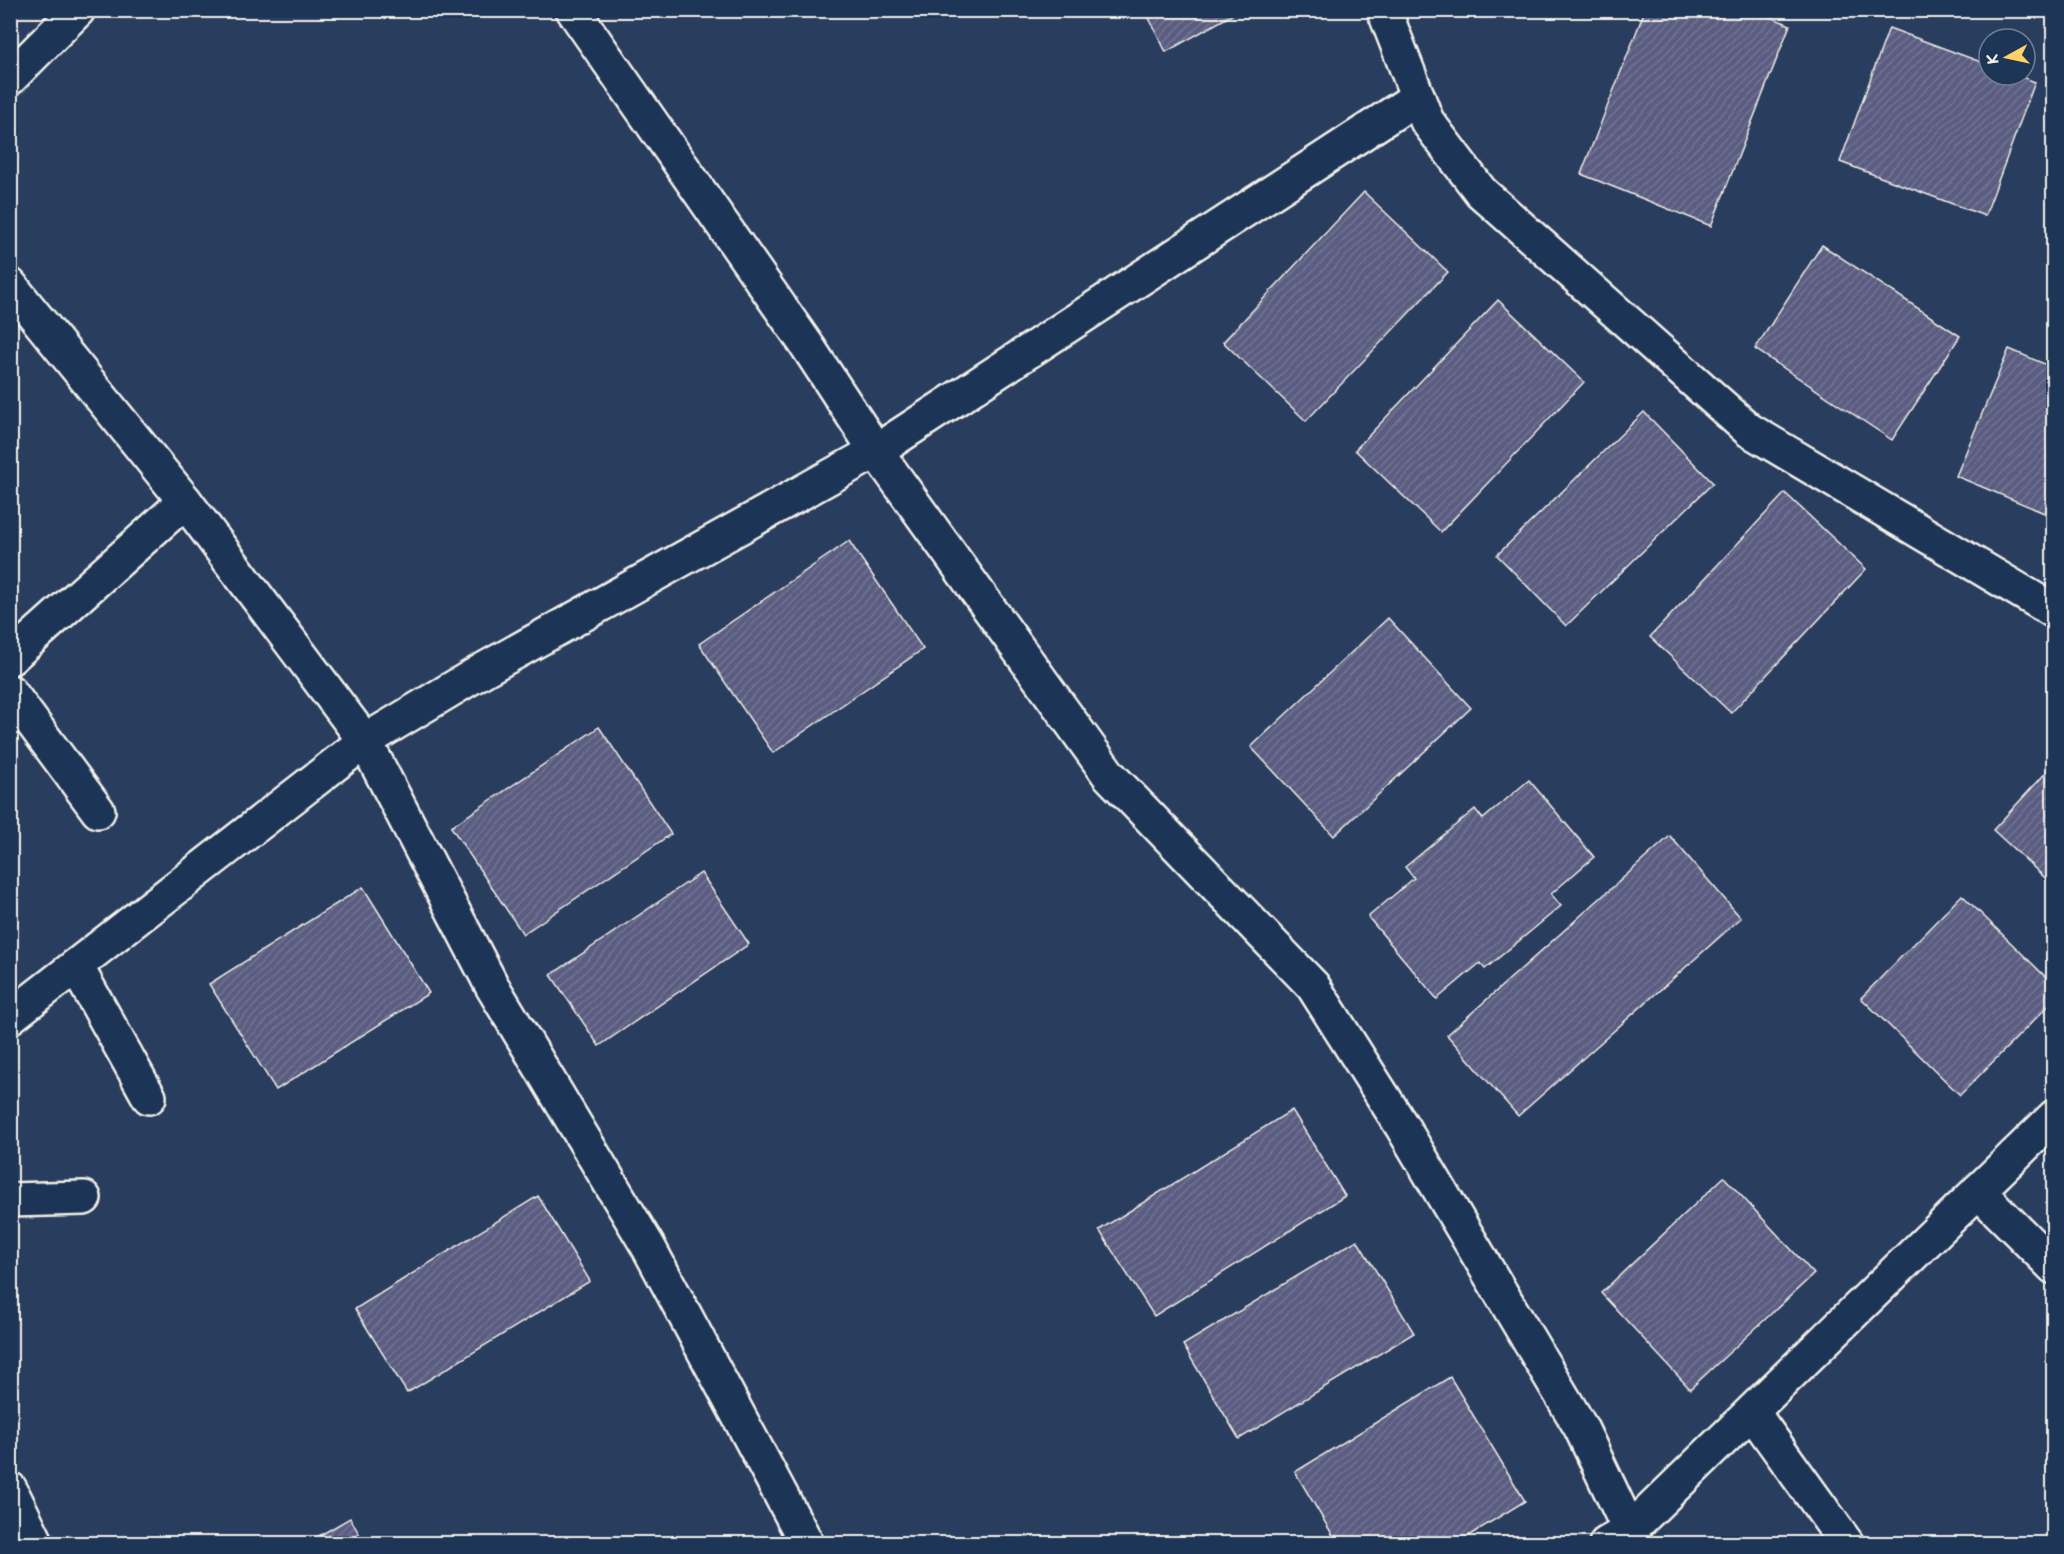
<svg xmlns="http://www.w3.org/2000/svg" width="2064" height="1554" viewBox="0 0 2064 1554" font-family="Mali,sans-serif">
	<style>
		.building { fill: url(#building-hatch); stroke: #f4f1e8; stroke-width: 1.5 }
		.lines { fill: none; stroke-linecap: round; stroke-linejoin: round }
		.street-casing { stroke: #f4f1e8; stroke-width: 38 }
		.secondary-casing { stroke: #f4f1e8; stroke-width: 38 }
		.street { stroke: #1d3557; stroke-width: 33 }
		.secondary { stroke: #1d3557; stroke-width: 33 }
	</style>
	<defs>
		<pattern id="building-hatch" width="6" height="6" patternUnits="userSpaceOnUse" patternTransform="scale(1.5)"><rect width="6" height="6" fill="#5a5c81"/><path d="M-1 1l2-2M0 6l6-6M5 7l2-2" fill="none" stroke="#727493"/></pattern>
	</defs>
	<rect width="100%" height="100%" fill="#293d5f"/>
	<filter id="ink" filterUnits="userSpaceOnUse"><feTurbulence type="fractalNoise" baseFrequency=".0167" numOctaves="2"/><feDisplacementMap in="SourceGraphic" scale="12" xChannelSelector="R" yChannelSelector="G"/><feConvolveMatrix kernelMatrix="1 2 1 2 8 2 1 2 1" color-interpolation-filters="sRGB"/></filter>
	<g filter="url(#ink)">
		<g class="building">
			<polygon points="1145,10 1236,10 1237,12 1166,52"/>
			<polygon points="1645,10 1754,10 1790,25 1711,226 1581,174"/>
			<polygon points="1889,28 1989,65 1989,75 2016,75 2035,82 1985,216 1840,162"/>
			<polygon points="1364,192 1448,272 1306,421 1223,342"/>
			<polygon points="2054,218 2054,242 2047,240"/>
			<polygon points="1822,245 1960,336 1892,440 1755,349"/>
			<polygon points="1498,300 1584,382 1441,532 1355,450"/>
			<polygon points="2009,349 2054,368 2054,517 1956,476"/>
			<polygon points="1644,412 1713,483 1566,626 1497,555"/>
			<polygon points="1785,493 1866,569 1731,713 1650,637"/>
			<polygon points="849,541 923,649 773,753 699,644"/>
			<polygon points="1388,618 1471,708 1334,836 1251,747"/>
			<polygon points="599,727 671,834 523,934 451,827"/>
			<polygon points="2054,764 2054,886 1993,830"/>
			<polygon points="1529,780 1594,857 1551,894 1561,906 1485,969 1480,963 1437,999 1368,917 1414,878 1405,867 1475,809 1483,819"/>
			<polygon points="1670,836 1741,918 1518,1116 1447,1035"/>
			<polygon points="701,873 749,944 599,1046 551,975"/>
			<polygon points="363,887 429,993 276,1090 209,984"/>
			<polygon points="1962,895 2054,985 2054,1000 1960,1095 1861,998"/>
			<polygon points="1292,1110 1345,1196 1154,1316 1099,1230"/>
			<polygon points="1724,1177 1814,1274 1690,1389 1601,1293"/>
			<polygon points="538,1196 590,1281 407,1393 355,1309"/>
			<polygon points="1357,1240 1414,1333 1239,1439 1183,1345"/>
			<polygon points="1450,1377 1525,1501 1455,1544 1338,1544 1295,1472"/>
			<polygon points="350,1518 365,1544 305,1544"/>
		</g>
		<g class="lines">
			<g class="street-casing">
				<g id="street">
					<polyline points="573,10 808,347 876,451 1109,775 1313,986 1403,1128 1581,1428 1636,1544"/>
					<polyline points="1384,10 1427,121 1481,192 1749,430 2054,611"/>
					<polyline points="10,285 185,501 365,741 492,986 649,1248 807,1544"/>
					<polyline points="10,658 185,501"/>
					<polyline points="10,692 98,811"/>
					<polyline points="76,966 149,1097"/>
					<polyline points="10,1017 365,741 485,669 876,451 1418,97"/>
					<polyline points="1978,1191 2054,1267"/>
					<polyline points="10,1200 84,1198"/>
					<polyline points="1752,1412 1847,1544"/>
					<polyline points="10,1489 37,1544"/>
					<polyline points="1630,1530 2054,1117"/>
				</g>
			</g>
			<g class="secondary-casing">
				<g id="secondary">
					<polyline points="10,78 78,10"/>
					<polyline points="1606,1544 1630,1530"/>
				</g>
			</g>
			<use href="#street" class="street"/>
			<use href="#secondary" class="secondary"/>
		</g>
	</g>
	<rect width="2064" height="1554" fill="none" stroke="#1d3557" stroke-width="36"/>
	<rect x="18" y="18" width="2028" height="1518" fill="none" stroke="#f4f1e8" stroke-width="2" filter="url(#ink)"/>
	<g transform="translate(2007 57) rotate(262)"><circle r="28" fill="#1d3557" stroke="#738091" stroke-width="1.5"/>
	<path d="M0-4.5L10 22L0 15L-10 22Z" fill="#ffd166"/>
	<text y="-9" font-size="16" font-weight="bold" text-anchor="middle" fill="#f4f1e8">K</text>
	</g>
</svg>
